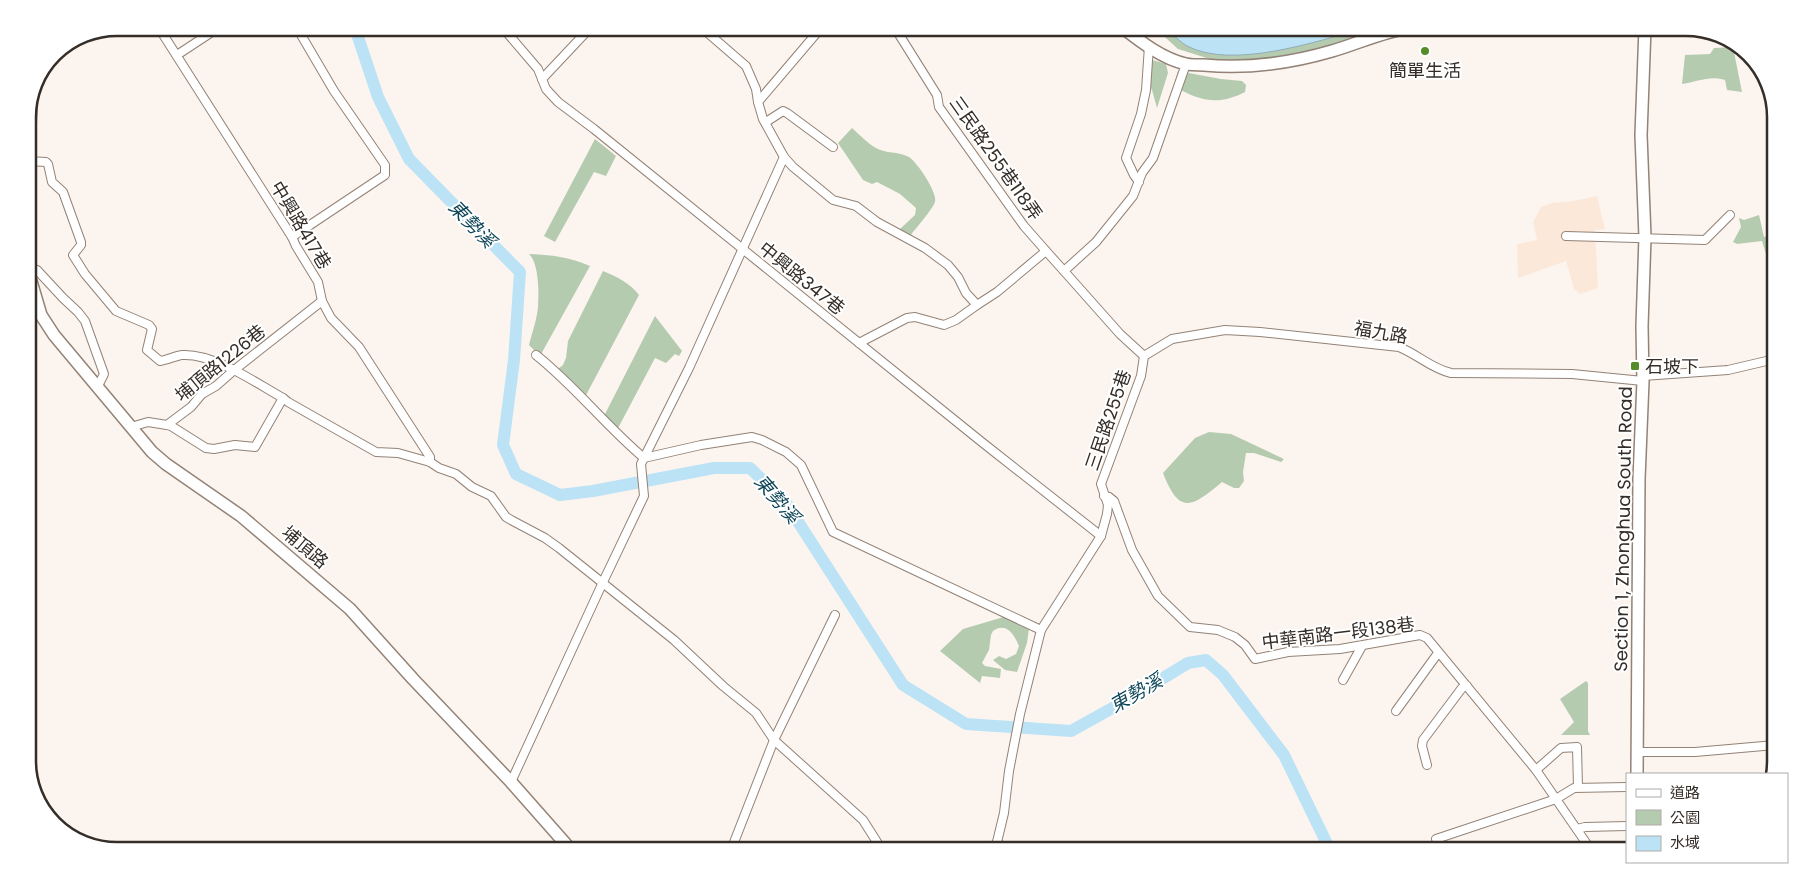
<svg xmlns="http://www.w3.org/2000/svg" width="1803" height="878" viewBox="0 0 1803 878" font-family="Poppins,'Noto Sans TC',sans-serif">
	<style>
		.built { fill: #fce8d9 }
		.green { fill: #b5cbaf }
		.water { fill: #bbe3f5; stroke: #92acb8 }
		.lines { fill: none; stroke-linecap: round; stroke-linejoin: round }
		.river { stroke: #bbe3f5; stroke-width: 12 }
		.street-casing { stroke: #938276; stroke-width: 10 }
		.secondary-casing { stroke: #938276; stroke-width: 14 }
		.street { stroke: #fff; stroke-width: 8 }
		.secondary { stroke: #fff; stroke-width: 11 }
		.poi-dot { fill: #568d28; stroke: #fff; stroke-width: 2 }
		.labels { text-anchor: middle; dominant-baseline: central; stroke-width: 4; stroke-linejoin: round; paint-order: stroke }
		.poi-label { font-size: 18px; fill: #342d28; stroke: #fff }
		.street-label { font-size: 18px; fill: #342d28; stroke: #fff }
		.water-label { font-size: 19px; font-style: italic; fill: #0f4658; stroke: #fff }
		.rim { fill: none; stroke: #342d28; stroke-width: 2.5 }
	</style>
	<rect width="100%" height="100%" fill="#fcf5ef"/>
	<polygon class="built" points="1597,196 1605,229 1595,230 1598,288 1580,294 1574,289 1566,261 1518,278 1517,244 1537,240 1533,222 1541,207 1552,203 1573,201"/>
	<g class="green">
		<polygon points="1155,28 1393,28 1319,53 1229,65 1178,49"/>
		<path d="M 1733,47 L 1742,92 L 1727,90 L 1725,80 C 1710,75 1697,82 1682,84 L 1685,55 L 1710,54 L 1714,48 Z"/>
		<polygon points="1149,59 1166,64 1168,73 1157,108 1152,90 1144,76"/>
		<path d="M 1178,71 L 1221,79 L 1242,81 L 1246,85 L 1245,92 C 1218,106 1199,101 1174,86 Z"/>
		<path d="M 852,128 C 860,135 867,143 876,148 C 886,154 898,151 909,157 C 917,162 938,193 935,202 C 932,210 916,228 910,236 L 900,229 L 915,215 L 916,208 L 900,194 L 877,182 L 872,184 L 863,180 L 838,143 Z"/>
		<polygon points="595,139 616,156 606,176 594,172 555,242 544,236"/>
		<polygon points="1759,215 1764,237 1775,235 1775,269 1771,270 1762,241 1737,244 1733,242 1741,227 1739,218 1744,220"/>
		<path d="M 529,254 C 551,255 570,257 590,266 L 540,356 L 529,345 C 532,333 537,319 538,307 C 539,294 539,263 529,254 Z"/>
		<path d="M 603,271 C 617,277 630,283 639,295 L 584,399 L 559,372 L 558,369 L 563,365 L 566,358 L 568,341 Z"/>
		<polygon points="655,316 682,351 679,356 675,354 666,363 655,358 616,432 603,418"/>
		<path d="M 1209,432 L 1231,434 L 1284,459 L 1281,462 L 1254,453 L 1246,453 L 1243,472 L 1244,481 L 1239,488 L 1234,488 L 1222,482 C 1193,506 1180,517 1163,473 L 1195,438 Z"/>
		<path d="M 1007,616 L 1029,628 L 1027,643 L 1017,672 L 1005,670 L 993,660 L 999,656 L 1006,659 L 1016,654 L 1019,646 C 1014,634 1006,622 993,631 L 991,635 L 989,650 L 982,663 L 985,666 L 1001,669 L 1000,678 L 982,676 L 980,683 L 940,651 L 963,629 Z"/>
		<polygon points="1586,681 1588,683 1588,731 1590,735 1561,735 1574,722 1560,699"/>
	</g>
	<path class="water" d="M 1171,28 L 1365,28 C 1318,41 1233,70 1187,46 C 1182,43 1177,38 1172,35 Z"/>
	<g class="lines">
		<polyline class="river" points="355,28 378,97 409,159 520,272 514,360 503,445 516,474 560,495 593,491 714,468 750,468 786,503 903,685 966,724 1071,731 1127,700 1188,663 1206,660 1223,675 1284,755 1330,850"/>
		<g class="street-casing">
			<g id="street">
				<polyline points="159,28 292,237 296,246 318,282 322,301 331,318 359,347 430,457 430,462"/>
				<polyline points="503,28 538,69 546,89 558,102 594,129 983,443 1101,536"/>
				<polyline points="702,28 746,66 756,89 758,102 763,119 784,157 793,167 833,200 856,206 877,222 925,248 948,265 958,277 966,293 977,305 997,292 1046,251 1064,271"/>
				<polyline points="895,28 937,95 939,107 1024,226 1046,251"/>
				<polyline points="177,55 218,28"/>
				<polyline points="542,79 590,28"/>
				<polyline points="758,102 821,28"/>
				<polyline points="766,122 783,111 787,113 833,147"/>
				<path d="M 28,161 L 46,162 L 48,164 L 52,182 L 63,192 L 81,242 L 81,245 L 73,255 L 85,274 L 116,311 L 149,325 L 152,329 L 147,350 L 160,361 C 167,360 175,356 182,355 C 214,353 256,383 283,398 L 288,402 L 376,452 L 398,453 L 430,462 L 439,468 L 456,474 L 472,487 L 491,496 L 506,517 L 511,520 L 545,538 L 559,548 L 674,640 L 723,686 L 756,713 L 774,740 L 863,820 L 882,850"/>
				<polyline points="1139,182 1134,175 1126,158 1141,114 1146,90 1149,46"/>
				<polyline points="1566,236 1705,240 1730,215"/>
				<polyline points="292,237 385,175 385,165 334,91 297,28"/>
				<polyline points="28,267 37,270 63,298 78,312 85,321 104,374 98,386"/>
				<polyline points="859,343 907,318 915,317 944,325 956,320 977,305"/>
				<path d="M 536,355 C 575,386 606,426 644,458 L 701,445 L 752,437 L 762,440 L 786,452 L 801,465 L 833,532 L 1041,630"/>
				<path d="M 1144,356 L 1172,339 L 1225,330 L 1260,332 L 1399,347 C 1417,354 1432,369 1451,373 L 1572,374 L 1643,381"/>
				<polyline points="1643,376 1728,370 1775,359"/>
				<polyline points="167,425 171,426 206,448 214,449 235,445 255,447 283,398"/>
				<polyline points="131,427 148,422 167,425 191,407 202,394 216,386 233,371 322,301"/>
				<polyline points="1104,496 1109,497 1114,501 1132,550 1158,596 1190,627 1218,630 1235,637 1245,645 1255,659 1288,652 1340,649 1420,635 1427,638 1536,770 1591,850"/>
				<polyline points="1343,680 1362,646"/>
				<polyline points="1396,711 1438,653"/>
				<polyline points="1637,752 1695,752 1775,745"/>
				<polyline points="1427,765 1422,746 1423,740 1462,688 1467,686"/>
				<polyline points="1536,770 1561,748 1577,747 1578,787"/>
				<polyline points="511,782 603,582 644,496 641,464 689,368 784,157"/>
				<polyline points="1577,829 1585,827 1627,826"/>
				<polyline points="1436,839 1556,799 1574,788 1627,787"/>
				<polyline points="997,842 1006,850"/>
				<polyline points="731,850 774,740 835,615"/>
				<polyline points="992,850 997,842 1004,813 1009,771 1020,714 1041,630 1101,536 1107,514 1108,505 1101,484 1141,376 1144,356 1120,334 1064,271 1096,242 1133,196 1142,173 1153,158 1186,64"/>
			</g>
		</g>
		<g class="secondary-casing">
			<g id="secondary">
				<path d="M 1123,28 C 1141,42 1163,59 1186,64 C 1191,65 1198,65 1204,65 C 1247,69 1291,63 1332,51 C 1357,44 1384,31 1409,28"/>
				<polyline points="1468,28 1567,28"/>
				<polyline points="28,162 31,104"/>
				<polyline points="28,271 41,315 54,335 152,452 166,464 241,516 350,609 413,679 511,782 571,850"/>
				<polyline points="1637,774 1639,479 1643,381 1642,326 1645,237 1641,135 1645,28"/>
			</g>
		</g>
		<use href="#street" class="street"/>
		<use href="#secondary" class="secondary"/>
	</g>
	<g class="poi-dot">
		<circle cx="1425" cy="51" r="5"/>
		<rect x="1630" y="361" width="10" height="10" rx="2.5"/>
	</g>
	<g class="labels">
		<g class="poi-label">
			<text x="1425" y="70">簡單生活</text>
			<text x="1645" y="366" text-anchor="start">石坡下</text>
		</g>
		<g class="street-label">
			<text transform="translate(996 158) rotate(55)">三民路255巷118弄</text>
			<text transform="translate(301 225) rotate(59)">中興路417巷</text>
			<text transform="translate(802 278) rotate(39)">中興路347巷</text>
			<text transform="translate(1381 332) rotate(10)">福九路</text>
			<text transform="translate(220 363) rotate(-39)">埔頂路1226巷</text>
			<text transform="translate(1108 420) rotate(-71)">三民路255巷</text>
			<text transform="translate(1623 529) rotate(-89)">Section 1, Zhonghua South Road</text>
			<text transform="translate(305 547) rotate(40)">埔頂路</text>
			<text transform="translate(1338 633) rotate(-7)">中華南路一段138巷</text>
		</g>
		<g class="water-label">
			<text transform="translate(472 224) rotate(46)">東勢溪</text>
			<text transform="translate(777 499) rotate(49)">東勢溪</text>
			<text transform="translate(1136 693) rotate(-30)">東勢溪</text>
		</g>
	</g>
	<path d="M0 0H1803V878H0ZM117 36H1686A81 81 0 0 1 1767 117V761A81 81 0 0 1 1686 842H117A81 81 0 0 1 36 761V117A81 81 0 0 1 117 36Z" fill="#fff" fill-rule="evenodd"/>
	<path class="rim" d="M117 36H1686A81 81 0 0 1 1767 117V761A81 81 0 0 1 1686 842H117A81 81 0 0 1 36 761V117A81 81 0 0 1 117 36Z"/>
	<rect x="1626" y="773" width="162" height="90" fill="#ffffff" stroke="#aeaba9"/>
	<rect x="1636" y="789" width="25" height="8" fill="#ffffff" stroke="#aeaba9"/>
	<text x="1670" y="798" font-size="15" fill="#342d28">道路</text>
	<rect x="1636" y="810" width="25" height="15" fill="#b5cbaf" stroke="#aeaba9"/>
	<text x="1670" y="823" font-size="15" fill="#342d28">公園</text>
	<rect x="1636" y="836" width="25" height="15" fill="#bbe3f5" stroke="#aeaba9"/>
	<text x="1670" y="848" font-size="15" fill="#342d28">水域</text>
</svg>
